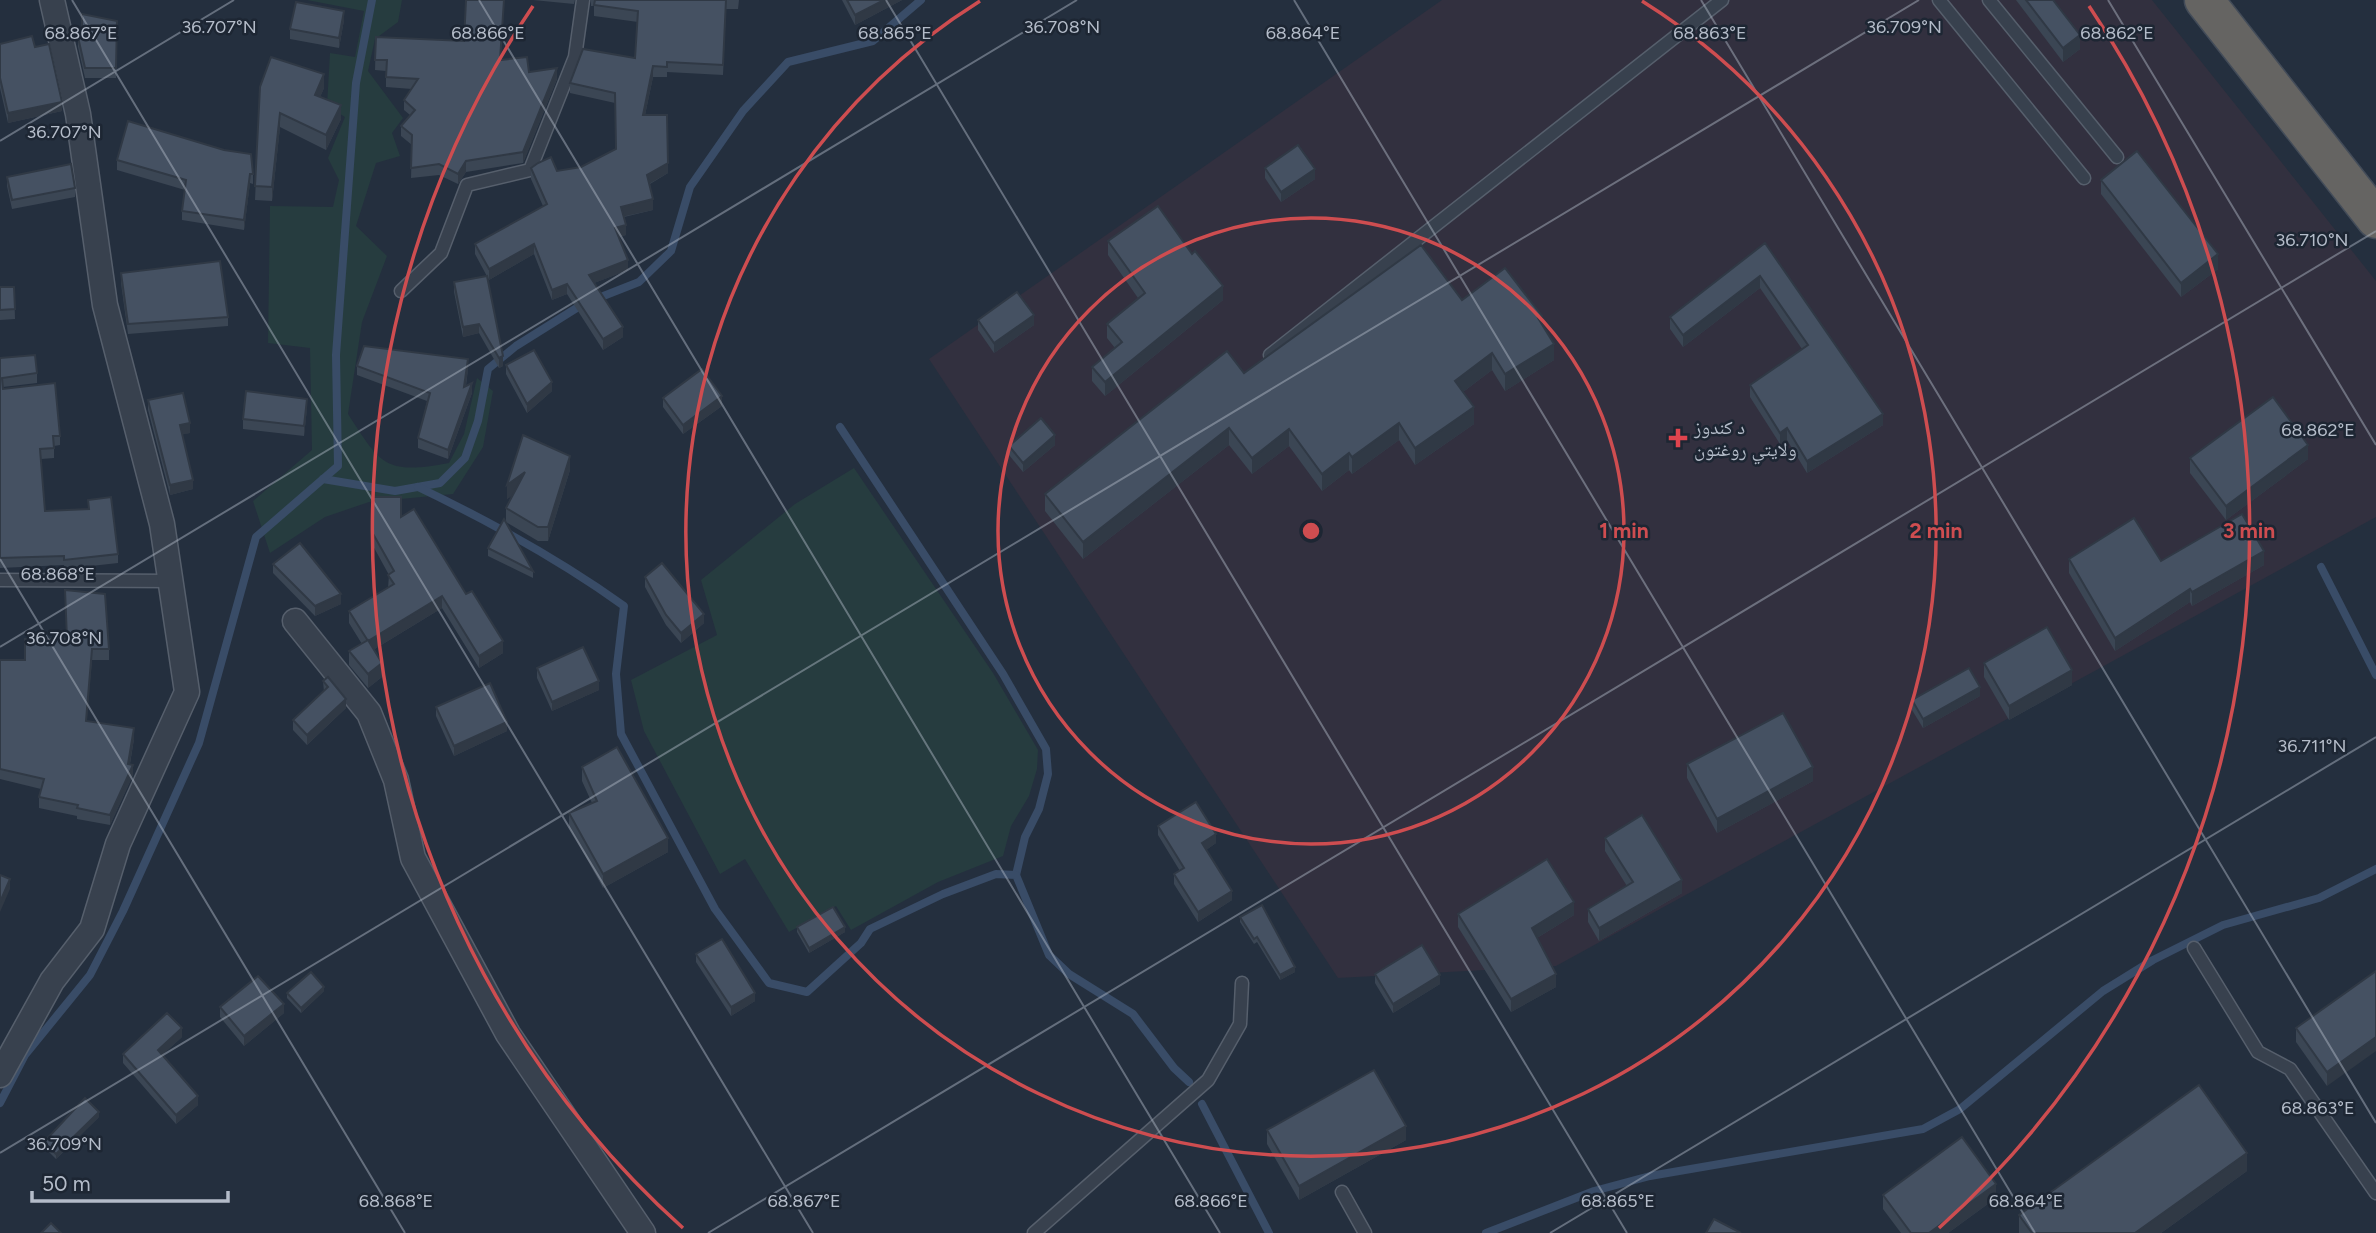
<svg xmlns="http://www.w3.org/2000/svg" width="2376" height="1233" viewBox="0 0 2376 1233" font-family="Figtree,'Noto Naskh Arabic',sans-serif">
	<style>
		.medical { fill: #32303f }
		.green { fill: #263c3f }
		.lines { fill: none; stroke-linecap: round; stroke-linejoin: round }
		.stream { stroke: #394c67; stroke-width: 8 }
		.service-casing { stroke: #565f6c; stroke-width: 15 }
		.minor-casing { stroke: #565f6c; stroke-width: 27 }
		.trunk-casing { stroke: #434c59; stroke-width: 41 }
		.service { stroke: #38414e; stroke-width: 12 }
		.minor { stroke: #38414e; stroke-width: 24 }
		.trunk { stroke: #656462; stroke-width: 38 }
		.wall { fill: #3b4654 }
		.shaded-wall { fill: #303945 }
		.building { fill: #455162; stroke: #303945; stroke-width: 2 }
		.ticks { fill: none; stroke: #b4bcc9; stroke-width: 2; stroke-opacity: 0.45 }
		.ring { fill: none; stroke: #ce4d50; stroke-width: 3.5 }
		.health-dot { fill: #e0444e; stroke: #1d2633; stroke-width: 2.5 }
		.labels { text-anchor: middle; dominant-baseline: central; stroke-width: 5; stroke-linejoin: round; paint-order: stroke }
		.poi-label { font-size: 19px; fill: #b4bcc9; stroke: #1d2633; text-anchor: start }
		.ticks-label { font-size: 18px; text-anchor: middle; fill: #b4bcc9; stroke: #1d2633; stroke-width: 5; stroke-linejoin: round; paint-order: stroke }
		.centre { fill: #ce4d50; stroke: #1d2633; stroke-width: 3.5 }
		.ring-label { font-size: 21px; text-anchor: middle; font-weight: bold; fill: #ce4d50; stroke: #1d2633; stroke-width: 5; stroke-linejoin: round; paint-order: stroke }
	</style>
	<rect width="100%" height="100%" fill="#242f3e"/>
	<polygon class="medical" points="1442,0 2152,0 2376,281 2376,517 1556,966 1338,978 929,359"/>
	<g class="green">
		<path d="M 307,0 L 402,0 L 398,22 L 375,39 L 368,71 L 403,118 L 392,133 L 400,156 L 376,163 L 356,226 L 387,256 L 362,322 L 348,414 C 381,465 385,475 449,463 L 464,434 L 477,378 L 493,391 L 483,447 L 453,494 L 369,502 L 325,517 L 270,553 L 253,501 L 312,450 L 310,348 L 268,343 L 270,206 L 333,207 L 339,180 L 328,158 L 345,117 L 327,106 L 330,53 L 355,57 L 364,11 Z"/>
		<polygon points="854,468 993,673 1038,750 1037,769 1029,796 1011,826 1003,856 938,882 851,930 836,906 789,932 745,859 720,874 644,731 631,680 717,635 701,580 795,504"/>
	</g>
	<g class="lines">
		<g class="stream">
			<polyline points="840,427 1003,674 1046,749 1048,774 1039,809 1025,837 1016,875"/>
			<polyline points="323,479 395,491 440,483 465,458 478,421 488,369 516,346 583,304 639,282 671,251 690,187 743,111 788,62 873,41 921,0"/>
			<path d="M 418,487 C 489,521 560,560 624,606 L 616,674 L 621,734 L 715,909 L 769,983 L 807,992 L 861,943 L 870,929 L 943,894 L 996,874 L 1016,875 L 1049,955 L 1069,974 L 1133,1014 L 1174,1068 L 1189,1082"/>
			<polyline points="2321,567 2376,675"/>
			<polyline points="0,1103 25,1055 90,975 123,911 199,743 256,537 338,466 336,355 356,83 372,0"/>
			<polyline points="1202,1104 1269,1233"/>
			<polyline points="1486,1233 1594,1191 1650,1176 1923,1129 1960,1109 2103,991 2153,960 2223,925 2319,898 2376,869"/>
		</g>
		<g class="service-casing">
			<g id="service">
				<polyline points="1939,0 2084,178"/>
				<polyline points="1989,0 2117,157"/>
				<polyline points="401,291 441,253 467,185 530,170 575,57 583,0"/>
				<polyline points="1270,355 1722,0"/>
				<polyline points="0,580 172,581"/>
				<polyline points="2194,948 2258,1052 2290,1069 2376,1193"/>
				<polyline points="1342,1192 1365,1233"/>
				<polyline points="1034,1233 1208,1080 1240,1024 1242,983"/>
			</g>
		</g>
		<g class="minor-casing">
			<g id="minor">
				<polyline points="295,621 369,713 396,780 413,858 508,1034 643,1233"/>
				<polyline points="0,1075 52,981 92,929 118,844 187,692 162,524 105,305 78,114 52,0"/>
			</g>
		</g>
		<g class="trunk-casing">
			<polyline id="trunk" points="2204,0 2376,219"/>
		</g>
		<use href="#service" class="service"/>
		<use href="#minor" class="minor"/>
		<use href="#trunk" class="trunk"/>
	</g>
	<g class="wall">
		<polygon points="533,0 575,0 574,4"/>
		<polygon points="591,0 739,0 738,9 726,9 723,75 667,72 667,77 653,77 645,115 668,173 650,184 653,210 624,217 626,235 618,237 628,270 594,283 623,337 603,350 567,294 552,300 534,254 489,280 475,254 475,244 543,206 531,179 531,168 557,171 581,167 616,149 615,103 570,93 570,83 635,58 638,22 594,16 594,6 591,6"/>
		<polygon points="842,0 902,0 855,25"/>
		<polygon points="2016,0 2053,0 2080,49 2063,62"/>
		<polygon points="481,1 500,60 529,72 557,79 523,163 466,172 458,184 439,175 411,178 412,145 401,136 401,126 410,115 404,110 404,100 412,89 386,87 386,71 375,70 376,37 464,41"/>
		<polygon points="344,20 339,48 290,39 290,29"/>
		<polygon points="117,21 116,78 85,78 78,47 78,37"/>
		<polygon points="0,44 35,47 62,111 8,123 0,88"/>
		<polygon points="260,87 324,88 320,97 341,119 326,150 280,127 272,201 255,200"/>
		<polygon points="117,160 253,174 253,184 250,183 244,230 182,220 182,211 185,190 117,170"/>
		<polygon points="1265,168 1315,179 1281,202 1265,178"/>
		<polygon points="7,177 75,188 75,197 12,209 7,186"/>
		<polygon points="2101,180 2218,269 2181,297 2101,194"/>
		<polygon points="1108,241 1223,300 1105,396 1092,381 1092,367 1115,348 1107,338 1107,324 1138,298 1108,255"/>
		<polygon points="1765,243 1883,425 1807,473 1787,440 1780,444 1750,397 1750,385 1802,349 1760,288 1683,347 1670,329 1670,317"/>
		<polygon points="121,273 228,317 228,326 128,334 121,283"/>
		<polygon points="487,276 503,366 499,368 479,333 463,337 454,292 454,282"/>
		<polygon points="0,287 14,287 15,319 0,320"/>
		<polygon points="1462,300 1542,324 1554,360 1505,391 1492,370 1463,392 1474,424 1415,465 1399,440 1352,474 1349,470 1322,491 1289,446 1252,474 1229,445 1083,559 1045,511 1045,494 1244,373"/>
		<polygon points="978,320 1034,325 994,353 978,330"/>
		<polygon points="0,358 37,373 37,383 3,387 3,389 60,436 60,445 54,446 54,458 41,459 45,511 88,509 88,500 118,554 118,563 64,569 64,565 0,568"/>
		<polygon points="506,365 552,391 527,413 506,374"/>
		<polygon points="357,366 468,369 466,386 472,393 448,459 418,448 418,438 427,401 357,375"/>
		<polygon points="663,398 722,406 683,434 663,407"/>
		<polygon points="148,400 190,433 182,434 193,489 170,495 148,410"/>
		<polygon points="307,408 304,436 243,429 243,419"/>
		<polygon points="523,435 570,470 548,541 538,541 506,522 506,508 514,494 507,499"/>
		<polygon points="1055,445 1023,472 1009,455 1009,446"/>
		<polygon points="2190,458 2308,459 2226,520 2190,473"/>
		<polygon points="372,497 401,517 503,653 479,668 442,608 373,650 382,677 368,688 349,665 349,651 362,644 349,623 349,611 388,588 389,575 372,544"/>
		<polygon points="488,548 533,571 533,578 488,556"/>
		<polygon points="2069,559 2161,561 2264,565 2192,606 2190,602 2115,651 2069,573"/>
		<polygon points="273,564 341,604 315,616 273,573"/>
		<polygon points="645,577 704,623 681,643 666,625 645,587"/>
		<polygon points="25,639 109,649 109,660 92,660 86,721 134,739 130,764 133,775 110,825 77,819 77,816 39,808 39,797 41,789 0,779 0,660 25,660"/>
		<polygon points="1984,663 2072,685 2009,720 1984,677"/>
		<polygon points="537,668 599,690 552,711 537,678"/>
		<polygon points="323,681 346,708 307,745 293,730 293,720 324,692"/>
		<polygon points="1980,696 1923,728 1912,710 1912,700"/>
		<polygon points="436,707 507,731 454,756 436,716"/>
		<polygon points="1687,764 1813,781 1717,833 1687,778"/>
		<polygon points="582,767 668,852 603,888 569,827 569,813 592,803 582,781"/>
		<polygon points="1158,826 1216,843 1206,850 1232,900 1198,922 1174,884 1174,874 1180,871 1158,835"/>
		<polygon points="1605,838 1682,893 1599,941 1588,922 1588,909 1627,886 1605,851"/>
		<polygon points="1458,914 1574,915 1537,938 1556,987 1511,1012 1458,927"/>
		<polygon points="1240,917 1295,972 1280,980 1257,942 1254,944 1240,922"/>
		<polygon points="797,927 845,932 809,953 797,932"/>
		<polygon points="696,954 755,1001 731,1016 696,962"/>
		<polygon points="2376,971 2327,1086 2296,1042 2296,1028"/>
		<polygon points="1375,974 1440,984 1393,1013 1375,983"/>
		<polygon points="324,991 301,1013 287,998 287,993"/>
		<polygon points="220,1007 284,1013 244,1046 220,1017"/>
		<polygon points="182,1037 162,1055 198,1105 176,1124 123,1063 123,1054"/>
		<polygon points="99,1117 56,1159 44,1147 44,1142"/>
		<polygon points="1267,1130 1406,1140 1299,1200 1267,1144"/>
		<polygon points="2247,1171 2161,1233 2019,1233 2019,1215"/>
		<polygon points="1883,1195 1996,1198 1948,1233 1901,1233 1883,1209"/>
	</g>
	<g class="shaded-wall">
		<polygon points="884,0 902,0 855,25 855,15"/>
		<polygon points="344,11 344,20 339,48 339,38"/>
		<polygon points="2080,35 2080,49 2063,62 2063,48"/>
		<polygon points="653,66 653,77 643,125 643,115"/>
		<polygon points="557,68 557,79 523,163 523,152"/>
		<polygon points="324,74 324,88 315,109 315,95"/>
		<polygon points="62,102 62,111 8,123 8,113"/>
		<polygon points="341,105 341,119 326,150 326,135"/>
		<polygon points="280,113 280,127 272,201 272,187"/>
		<polygon points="466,161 466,172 458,184 458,174"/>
		<polygon points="668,163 668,173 647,185 647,175"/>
		<polygon points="1315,169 1315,179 1281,202 1281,192"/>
		<polygon points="250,174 250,183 244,230 244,220"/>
		<polygon points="653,199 653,210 621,217 621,207"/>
		<polygon points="626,225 626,235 615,238 615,228"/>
		<polygon points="534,244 534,254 489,280 489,269"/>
		<polygon points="2218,254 2218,269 2181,297 2181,283"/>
		<polygon points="628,260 628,270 589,285 589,275"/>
		<polygon points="1760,276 1760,288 1683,347 1683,335"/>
		<polygon points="567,284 567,294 552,300 552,290"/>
		<polygon points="1223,286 1223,300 1105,396 1105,382"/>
		<polygon points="1034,315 1034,325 994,353 994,343"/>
		<polygon points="479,324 479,333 463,337 463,327"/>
		<polygon points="623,327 623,337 603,350 603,339"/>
		<polygon points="1554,344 1554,360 1505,391 1505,374"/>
		<polygon points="1492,353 1492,370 1455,398 1455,381"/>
		<polygon points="503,356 503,366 499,368 499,358"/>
		<polygon points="468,359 468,369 464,397 464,387"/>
		<polygon points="552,382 552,391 527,413 527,404"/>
		<polygon points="472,383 472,393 448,459 448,450"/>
		<polygon points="722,396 722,406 683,434 683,425"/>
		<polygon points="307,399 307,408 304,436 304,426"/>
		<polygon points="1474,407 1474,424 1415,465 1415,448"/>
		<polygon points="1883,414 1883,425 1807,473 1807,461"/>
		<polygon points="190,423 190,433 180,435 180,425"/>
		<polygon points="1399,423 1399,440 1352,474 1352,457"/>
		<polygon points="1229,428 1229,445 1083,559 1083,542"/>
		<polygon points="1787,428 1787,440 1780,444 1780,433"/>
		<polygon points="1289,429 1289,446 1252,474 1252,458"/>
		<polygon points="1055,435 1055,445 1023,472 1023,463"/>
		<polygon points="2308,445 2308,459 2226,520 2226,506"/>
		<polygon points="1349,453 1349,470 1322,491 1322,474"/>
		<polygon points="570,456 570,470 548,541 548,527"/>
		<polygon points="525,472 525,487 507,499 507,485"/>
		<polygon points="193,480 193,489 170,495 170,485"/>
		<polygon points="2264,551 2264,565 2192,606 2192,592"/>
		<polygon points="2190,589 2190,602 2115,651 2115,638"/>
		<polygon points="341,594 341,604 315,616 315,606"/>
		<polygon points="442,596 442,608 368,653 368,641"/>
		<polygon points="704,614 704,623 681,643 681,633"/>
		<polygon points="503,641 503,653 479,668 479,656"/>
		<polygon points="92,649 92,660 86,732 86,721"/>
		<polygon points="382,663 382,677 368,688 368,674"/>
		<polygon points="2072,670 2072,685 2009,720 2009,706"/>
		<polygon points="599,681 599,690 552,711 552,702"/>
		<polygon points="1980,687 1980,696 1923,728 1923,719"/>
		<polygon points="346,699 346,708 307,745 307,735"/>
		<polygon points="507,722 507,731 454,756 454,746"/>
		<polygon points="134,728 134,739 128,774 128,764"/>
		<polygon points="133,765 133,775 110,825 110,815"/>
		<polygon points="1813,767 1813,781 1717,833 1717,819"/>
		<polygon points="1216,834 1216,843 1202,853 1202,843"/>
		<polygon points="668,838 668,852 603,888 603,874"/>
		<polygon points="10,879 10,889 0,912 0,902"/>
		<polygon points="1682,880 1682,893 1599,941 1599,928"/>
		<polygon points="1232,891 1232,900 1198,922 1198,912"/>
		<polygon points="1574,902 1574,915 1532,941 1532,928"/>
		<polygon points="845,927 845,932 809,953 809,948"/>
		<polygon points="1295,967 1295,972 1280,980 1280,975"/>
		<polygon points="1556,974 1556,987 1511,1012 1511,999"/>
		<polygon points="1440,975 1440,984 1393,1013 1393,1004"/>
		<polygon points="324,987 324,991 301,1013 301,1008"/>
		<polygon points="755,993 755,1001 731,1016 731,1007"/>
		<polygon points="284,1004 284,1013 244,1046 244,1036"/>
		<polygon points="182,1028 182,1037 158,1059 158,1050"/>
		<polygon points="2376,1037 2376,1051 2327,1086 2327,1072"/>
		<polygon points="198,1096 198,1105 176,1124 176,1115"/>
		<polygon points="99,1112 99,1117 56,1159 56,1154"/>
		<polygon points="1406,1126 1406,1140 1299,1200 1299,1186"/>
		<polygon points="2247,1153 2247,1171 2161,1233 2135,1233"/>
		<polygon points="1996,1184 1996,1198 1948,1233 1929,1233"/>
	</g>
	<g class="building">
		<polygon points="466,0 504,0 500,60 527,57 529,72 557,68 523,152 466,161 458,174 439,164 411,168 412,135 401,126 415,110 404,100 418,79 386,77 387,60 375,60 376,37 464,41"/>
		<polygon points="595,0 726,0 723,65 667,62 667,67 653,66 643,115 667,115 668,163 647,175 653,199 621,207 626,225 615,228 628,260 589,275 623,327 603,339 567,284 552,290 534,244 489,269 475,244 547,204 531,168 538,163 551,157 557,171 581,167 616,149 615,93 570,83 583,49 635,58 638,11 594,5"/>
		<polygon points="847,0 884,0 855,15"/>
		<polygon points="2026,0 2053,0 2080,35 2063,48"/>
		<polygon points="296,2 344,11 339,38 290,29"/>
		<polygon points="82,14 117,21 116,68 85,68 78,37 82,36"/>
		<polygon points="32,36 35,47 49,44 62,102 8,113 0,78 0,44"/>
		<polygon points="271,57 324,74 315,95 341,105 326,135 280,113 272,187 255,186 260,87"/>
		<polygon points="128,121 224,150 251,154 253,174 250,174 244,220 182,211 186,180 117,160"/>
		<polygon points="1298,145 1315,169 1281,192 1265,168"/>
		<polygon points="2137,151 2218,254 2181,283 2101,180"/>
		<polygon points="71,164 75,188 12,200 7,177"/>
		<polygon points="1158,206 1192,254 1195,251 1223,286 1105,382 1092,367 1122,342 1107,324 1145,293 1108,241"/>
		<polygon points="1765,243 1883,414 1807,461 1787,428 1780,433 1750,385 1808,345 1760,276 1683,335 1670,317"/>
		<polygon points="1421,245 1462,300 1505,268 1542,316 1538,318 1554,344 1505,374 1492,353 1455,381 1474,407 1415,448 1399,423 1352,457 1349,453 1322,474 1289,429 1252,458 1229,428 1083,542 1045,494 1227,351 1244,373"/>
		<polygon points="220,261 228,317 128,324 121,273"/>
		<polygon points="487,276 503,356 499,358 479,324 463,327 454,282"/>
		<polygon points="0,287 14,287 15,309 0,310"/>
		<polygon points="1017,292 1034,315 994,343 978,320"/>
		<polygon points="364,346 468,359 464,387 472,383 448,450 418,438 430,393 357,366"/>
		<polygon points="534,350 552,382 527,404 506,365"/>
		<polygon points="35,355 37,373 2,378 3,389 55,383 60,436 53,436 54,448 40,449 45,511 89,509 88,500 111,497 118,554 64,560 64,556 0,558 0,358"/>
		<polygon points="702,369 722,396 683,425 663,398"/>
		<polygon points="246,391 307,399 304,426 243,419"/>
		<polygon points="183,393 190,423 180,425 193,480 170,485 148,400"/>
		<polygon points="2273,397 2308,445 2226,506 2190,458"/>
		<polygon points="1041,418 1055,435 1023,463 1009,446"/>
		<polygon points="523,435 570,456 548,527 538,527 506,508 525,472 507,485"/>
		<polygon points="372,497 401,497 401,517 414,509 466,594 472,591 503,641 479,656 442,596 368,641 349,611 394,584 388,575 394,571 372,532"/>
		<polygon points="2242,514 2264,551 2192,592 2190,589 2115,638 2069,559 2134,518 2161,561"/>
		<polygon points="504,519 533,571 488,548"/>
		<polygon points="300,543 341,594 315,606 273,564"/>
		<polygon points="662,563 704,614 681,633 666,615 645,577"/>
		<polygon points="65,590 105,594 109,649 92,649 86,721 134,728 128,764 133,765 110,815 77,808 78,805 39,797 44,779 0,769 0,660 25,660 25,639 67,639"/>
		<polygon points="2047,627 2072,670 2009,706 1984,663"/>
		<polygon points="368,640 382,663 368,674 349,651"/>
		<polygon points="583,647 599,681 552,702 537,668"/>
		<polygon points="1969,668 1980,687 1923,719 1912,700"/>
		<polygon points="328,677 346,699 307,735 293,720 328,687 323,681"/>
		<polygon points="490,683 507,722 454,746 436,707"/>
		<polygon points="1783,713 1813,767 1717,819 1687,764"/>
		<polygon points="617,747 668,838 603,874 569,813 597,801 582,767"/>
		<polygon points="1196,802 1216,834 1202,843 1232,891 1198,912 1174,874 1184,868 1158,826"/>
		<polygon points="1642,815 1682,880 1599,928 1588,909 1633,882 1605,838"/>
		<polygon points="1547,859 1574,902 1532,928 1556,974 1511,999 1458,914"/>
		<polygon points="0,875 10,879 0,902"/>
		<polygon points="1262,905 1295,967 1280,975 1257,937 1254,939 1240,917"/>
		<polygon points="833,907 845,927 809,948 797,927"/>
		<polygon points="722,939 755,993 731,1007 696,954"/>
		<polygon points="1422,945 1440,975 1393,1004 1375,974"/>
		<polygon points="2376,971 2376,1037 2327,1072 2296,1028"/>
		<polygon points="311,972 324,987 301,1008 287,993"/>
		<polygon points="258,976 284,1004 244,1036 220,1007"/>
		<polygon points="167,1013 182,1028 158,1050 198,1096 176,1115 123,1054"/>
		<polygon points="1374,1070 1406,1126 1299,1186 1267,1130"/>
		<polygon points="2199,1085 2247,1153 2135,1233 2032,1233 2019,1215"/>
		<polygon points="85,1098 99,1112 56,1154 44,1142"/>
		<polygon points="1962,1137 1996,1184 1929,1233 1911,1233 1883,1195"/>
		<polygon points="1714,1219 1741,1233 1706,1233"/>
		<polygon points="51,1223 61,1233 41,1233"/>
	</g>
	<path class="ticks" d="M 72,0 L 813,1233M 479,0 L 1220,1233M 886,0 L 1627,1233M 1294,0 L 2035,1233M 1701,0 L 2376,1123M 2108,0 L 2376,445M 0,141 L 234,0M 0,559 L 405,1233M 0,647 L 1077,0M 0,1153 L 1919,0M 708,1233 L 2376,231M 1550,1233 L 2376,737"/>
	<g class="ring">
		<circle cx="1311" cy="531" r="313"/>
		<path d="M1642 1A625 625 0 1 1 980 1"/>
		<path d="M683 1228A938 938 0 0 1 533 6M2089 6A938 938 0 0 1 1939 1228"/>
	</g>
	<path class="health-dot" d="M1674.5 427.5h7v7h7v7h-7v7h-7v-7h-7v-7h7z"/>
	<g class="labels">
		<g class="poi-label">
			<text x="1694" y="427">د کندوز<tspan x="1694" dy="22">ولایتي روغتون</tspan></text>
		</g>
	</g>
	<g class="ticks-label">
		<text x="219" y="33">36.707°N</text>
		<text x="1904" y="33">36.709°N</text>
		<text x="1062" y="33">36.708°N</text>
		<text x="81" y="39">68.867°E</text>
		<text x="488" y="39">68.866°E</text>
		<text x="895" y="39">68.865°E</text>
		<text x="1303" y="39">68.864°E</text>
		<text x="1710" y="39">68.863°E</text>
		<text x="2117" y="39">68.862°E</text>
		<text x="64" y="138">36.707°N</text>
		<text x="2312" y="246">36.710°N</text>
		<text x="2318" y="436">68.862°E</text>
		<text x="58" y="580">68.868°E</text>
		<text x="64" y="644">36.708°N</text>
		<text x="2312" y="752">36.711°N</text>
		<text x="2318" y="1114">68.863°E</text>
		<text x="64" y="1150">36.709°N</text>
		<text x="396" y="1207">68.868°E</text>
		<text x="804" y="1207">68.867°E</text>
		<text x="1211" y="1207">68.866°E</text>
		<text x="1618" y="1207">68.865°E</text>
		<text x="2026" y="1207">68.864°E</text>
	</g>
	<circle cx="1311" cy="531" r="10" class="centre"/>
	<g class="ring-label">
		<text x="1624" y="538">1 min</text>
		<text x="1936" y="538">2 min</text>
		<text x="2249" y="538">3 min</text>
	</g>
	<path d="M32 1191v10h196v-10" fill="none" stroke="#b4bcc9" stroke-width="3.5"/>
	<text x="42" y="1191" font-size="21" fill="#b4bcc9" stroke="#1d2633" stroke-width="5" paint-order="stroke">50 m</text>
</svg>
